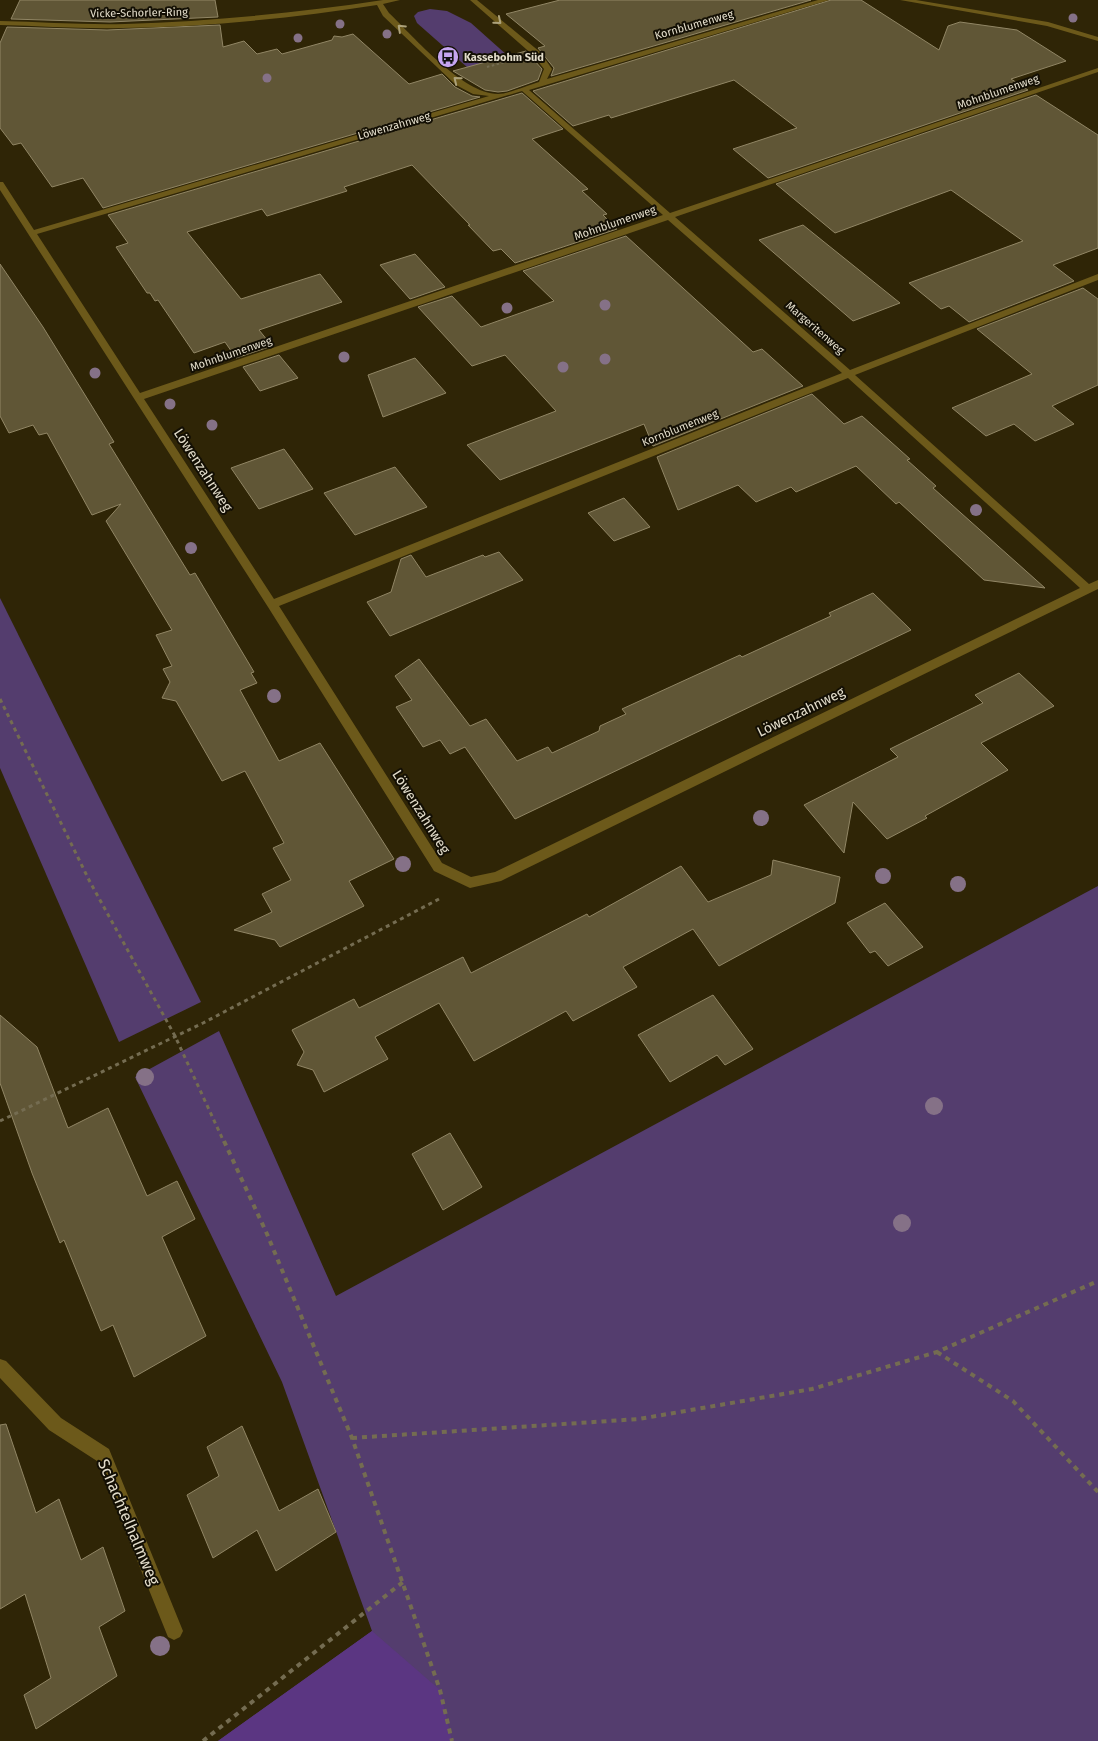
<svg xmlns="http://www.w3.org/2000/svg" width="1098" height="1741" viewBox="0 0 1098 1741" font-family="'Fira Sans',sans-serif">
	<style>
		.green { fill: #543d6e }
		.forest { fill: #5b3682 }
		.building { fill: #605636; stroke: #918665 }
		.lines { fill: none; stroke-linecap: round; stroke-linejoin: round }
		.path-far2 { stroke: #746c51; stroke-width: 2; stroke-dasharray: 2.5 2.5; stroke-linecap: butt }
		.path-far1 { stroke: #746c51; stroke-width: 3; stroke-dasharray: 4 4; stroke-linecap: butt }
		.path { stroke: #746c51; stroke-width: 4; stroke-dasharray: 5 5; stroke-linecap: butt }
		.minor { fill: #6c591a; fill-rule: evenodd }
		.tree { fill: #857187 }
		.oneway { stroke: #ada27b }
		.labels { text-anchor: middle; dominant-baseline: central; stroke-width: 4; stroke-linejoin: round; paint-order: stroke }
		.far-street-label { font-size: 11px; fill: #e3ddcb; stroke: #130f04 }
		.far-poi-label { font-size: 11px; font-weight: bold; fill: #e3ddcb; stroke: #130f04; text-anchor: start }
		.street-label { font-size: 14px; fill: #e3ddcb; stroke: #130f04 }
		.near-street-label { font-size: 16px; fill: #e3ddcb; stroke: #130f04 }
	</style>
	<rect width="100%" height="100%" fill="#2f2506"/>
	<g class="green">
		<polygon points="430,9 447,11 471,23 516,63 476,75 417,23 414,16 418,12"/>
		<polygon points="0,598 201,1002 119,1042 0,768"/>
		<polygon points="1098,886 1098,1741 218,1741 372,1631 282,1382 135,1077 219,1031 336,1296"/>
	</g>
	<polygon class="forest" points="372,1631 440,1690 452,1741 218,1741"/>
	<g class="building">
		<polygon points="20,0 215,0 218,17 110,22 11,19"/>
		<polygon points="560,0 811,0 551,76 554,68 538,48 545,46 506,14"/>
		<polygon points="831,0 861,0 939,50 948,26 960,22 1017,30 1066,61 1011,79 1028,90 768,178 733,149 797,128 734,80 611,118 609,115 573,126 533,91"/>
		<polygon points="220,25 223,47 244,41 257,54 277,49 282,54 332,40 334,36 342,37 353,34 409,84 442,74 455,87 472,96 480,97 103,208 83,178 52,187 21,143 13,145 0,128 0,43 7,27 107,30"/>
		<polygon points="526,51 542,69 538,80 507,91 498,92 485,90 453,71"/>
		<polygon points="522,93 563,129 532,139 588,189 582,191 607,214 603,215 617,229 515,263 501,249 493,251 468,225 470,225 412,165 344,187 347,191 267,216 262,209 187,232 241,299 320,274 342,302 259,330 272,346 236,358 225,342 194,353 158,300 155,301 150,293 147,293 116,247 128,243 108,215"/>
		<polygon points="1036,95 1098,135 1098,248 1053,265 1074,281 969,322 949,306 941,309 909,283 1023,241 951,190 835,233 776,184"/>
		<polygon points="803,225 900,303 853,321 759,240"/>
		<polygon points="626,236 753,352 762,349 803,386 653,446 644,424 500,480 467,445 556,411 505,355 472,366 418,307 452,296 481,327 554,301 523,271"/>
		<polygon points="415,254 445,287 410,299 380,265"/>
		<polygon points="0,264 43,327 114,442 109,444 190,575 195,573 254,672 251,673 257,683 240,690 279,761 320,743 394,859 349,881 364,906 280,947 275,940 234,930 272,912 262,894 291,880 273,848 284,843 245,771 222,781 176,701 162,698 170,682 163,669 172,666 156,635 172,630 106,521 121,504 92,515 47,433 39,435 33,425 9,433 0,416"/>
		<polygon points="1083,288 1098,299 1098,385 1052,406 1074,424 1035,441 1014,424 986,436 952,408 1032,374 977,329"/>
		<polygon points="279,355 298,378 260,391 243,367"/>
		<polygon points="415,358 446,393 383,417 368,375"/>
		<polygon points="812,394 844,424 862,416 910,459 907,460 936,486 933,488 1045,588 984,580 899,502 896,504 856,466 796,492 791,487 756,502 738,485 678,510 657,457"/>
		<polygon points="284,449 313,489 259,509 231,468"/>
		<polygon points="395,467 427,507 355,535 324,493"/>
		<polygon points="624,498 650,527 614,541 588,513"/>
		<polygon points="499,552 523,580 390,636 367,602 391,592 401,559 411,555 426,577 483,555 485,557"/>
		<polygon points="873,593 911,630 515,819 465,747 450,754 440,740 423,747 396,707 412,700 395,676 419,659 470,726 486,719 517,761 548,747 552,753 599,731 600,726 626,714 622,709 740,655 742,657 831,616 829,613"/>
		<polygon points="1019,673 1054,706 981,743 1008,770 925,816 927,818 887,839 853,802 844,853 804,805 898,757 890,749 983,703 975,695"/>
		<polygon points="773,860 840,877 835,903 719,966 693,929 623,967 637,987 573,1021 566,1011 474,1061 439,1003 375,1037 388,1059 324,1092 313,1070 297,1065 304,1052 292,1030 354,999 359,1008 463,957 471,973 587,914 589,917 681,866 708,902 771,875"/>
		<polygon points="885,903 923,947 888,966 875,951 870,953 847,923"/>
		<polygon points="713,995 753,1049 725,1065 717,1055 670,1082 638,1035"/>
		<polygon points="0,1015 37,1047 68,1128 108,1108 147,1196 177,1181 195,1219 162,1237 206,1336 134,1377 113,1325 101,1331 64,1240 60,1243 32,1173 0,1083"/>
		<polygon points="450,1133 482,1187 443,1210 412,1154"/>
		<polygon points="6,1424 36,1513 59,1499 81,1560 103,1547 125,1611 99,1627 117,1676 36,1729 24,1695 51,1678 25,1594 0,1609 0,1425"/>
		<polygon points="242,1426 279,1511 318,1489 336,1532 276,1571 257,1530 213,1558 187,1495 219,1476 207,1447"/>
	</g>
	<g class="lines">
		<polyline class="path-far2" points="487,67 505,62"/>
		<g class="path-far1">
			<polyline points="0,699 90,882 175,1036 224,1142"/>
			<polyline points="0,1121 203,1023 439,899"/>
		</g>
		<g class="path">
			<polyline points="224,1141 267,1234 352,1438 440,1690 452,1741"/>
			<polyline points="937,1352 1013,1401 1098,1492"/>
			<polyline points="352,1438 639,1419 812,1389 937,1352 1098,1281"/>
			<polyline points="203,1741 403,1582"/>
		</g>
		<g class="minor">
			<path d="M 383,0 L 400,0 L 383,4 L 389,13 C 414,37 463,94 498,94 C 508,94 528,85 539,82 L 544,69 L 534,56 L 470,0 L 477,0 L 540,52 L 552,69 L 547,79 L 818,0 L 829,0 L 529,90 L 670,213 L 1098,68 L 1098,72 L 675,217 L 850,370 L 1098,274 L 1098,280 L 855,375 L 1089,584 L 1098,580 L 1098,589 L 501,881 L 470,888 L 434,871 L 268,607 L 0,190 L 0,182 L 3,182 L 34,230 L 489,96 L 473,94 L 456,85 L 383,16 L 377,5 C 293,18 207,27 122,28 C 81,29 41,26 0,25 L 0,21 C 42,22 84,25 125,24 C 212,21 298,13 383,0 ZM 522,91 L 663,215 L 140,393 L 37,234 ZM 668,220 L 842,373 L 274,599 L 144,399 ZM 848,378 L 1080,588 L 495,872 L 471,877 L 442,863 L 279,606 Z"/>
			<polygon points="900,0 916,0 1048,22 1098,37 1098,41 1047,26"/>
			<polygon points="0,1359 6,1361 61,1418 109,1449 183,1631 180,1637 174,1640 168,1637 97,1461 49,1430 0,1378"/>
		</g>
	</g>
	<g class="tree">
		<circle cx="1073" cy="18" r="4.5"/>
		<circle cx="340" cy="24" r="4.5"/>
		<circle cx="387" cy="34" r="4.5"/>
		<circle cx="298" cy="38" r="4.5"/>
		<circle cx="267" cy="78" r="4.5"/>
		<circle cx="605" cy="305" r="5.5"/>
		<circle cx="507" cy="308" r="5.5"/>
		<circle cx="344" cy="357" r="5.5"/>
		<circle cx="605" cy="359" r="5.5"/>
		<circle cx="563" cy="367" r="5.5"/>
		<circle cx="95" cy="373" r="5.5"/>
		<circle cx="170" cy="404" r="5.5"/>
		<circle cx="212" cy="425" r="5.5"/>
		<circle cx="976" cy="510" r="6"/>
		<circle cx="191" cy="548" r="6"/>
		<circle cx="274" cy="696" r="7"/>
		<circle cx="761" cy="818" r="8"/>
		<circle cx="403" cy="864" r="8"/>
		<circle cx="883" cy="876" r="8"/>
		<circle cx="958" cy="884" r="8"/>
		<circle cx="145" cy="1077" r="9"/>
		<circle cx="934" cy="1106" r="9"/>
		<circle cx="902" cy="1223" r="9"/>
		<circle cx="160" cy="1646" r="10"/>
	</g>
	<defs><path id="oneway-chevron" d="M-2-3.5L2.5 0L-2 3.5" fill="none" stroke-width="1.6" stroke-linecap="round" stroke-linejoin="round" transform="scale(1.25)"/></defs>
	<g class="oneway">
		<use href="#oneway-chevron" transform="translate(498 21) rotate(40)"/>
		<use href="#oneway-chevron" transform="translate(401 28) rotate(-137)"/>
		<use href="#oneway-chevron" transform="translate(457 80) rotate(-141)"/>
	</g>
	<defs>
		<g id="bus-disc" transform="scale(1.125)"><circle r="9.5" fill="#c6a6f0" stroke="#130f04"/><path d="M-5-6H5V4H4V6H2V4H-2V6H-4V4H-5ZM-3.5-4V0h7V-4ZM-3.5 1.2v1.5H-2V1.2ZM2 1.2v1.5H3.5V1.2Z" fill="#111"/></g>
	</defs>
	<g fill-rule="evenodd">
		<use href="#bus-disc" x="448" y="57"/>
	</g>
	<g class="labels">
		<g class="far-street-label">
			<text transform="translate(139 13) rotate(-1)">Vicke-Schorler-Ring</text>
			<text transform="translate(694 25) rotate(-16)">Kornblumenweg</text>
			<text transform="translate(998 92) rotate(-19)">Mohnblumenweg</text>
			<text transform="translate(394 126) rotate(-16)">Löwenzahnweg</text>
			<text transform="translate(615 223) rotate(-19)">Mohnblumenweg</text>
			<text transform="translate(815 328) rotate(41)">Margeritenweg</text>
			<text transform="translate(231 354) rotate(-19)">Mohnblumenweg</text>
			<text transform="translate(680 428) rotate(-22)">Kornblumenweg</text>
		</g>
		<g class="far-poi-label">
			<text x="464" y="57">Kassebohm Süd</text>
		</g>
		<g class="street-label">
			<text transform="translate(203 470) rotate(57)">Löwenzahnweg</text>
			<text transform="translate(801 712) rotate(-26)">Löwenzahnweg</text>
			<text transform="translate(421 812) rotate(58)">Löwenzahnweg</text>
		</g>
		<g class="near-street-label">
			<text transform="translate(129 1522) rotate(67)">Schachtelhalmweg</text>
		</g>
	</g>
</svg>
